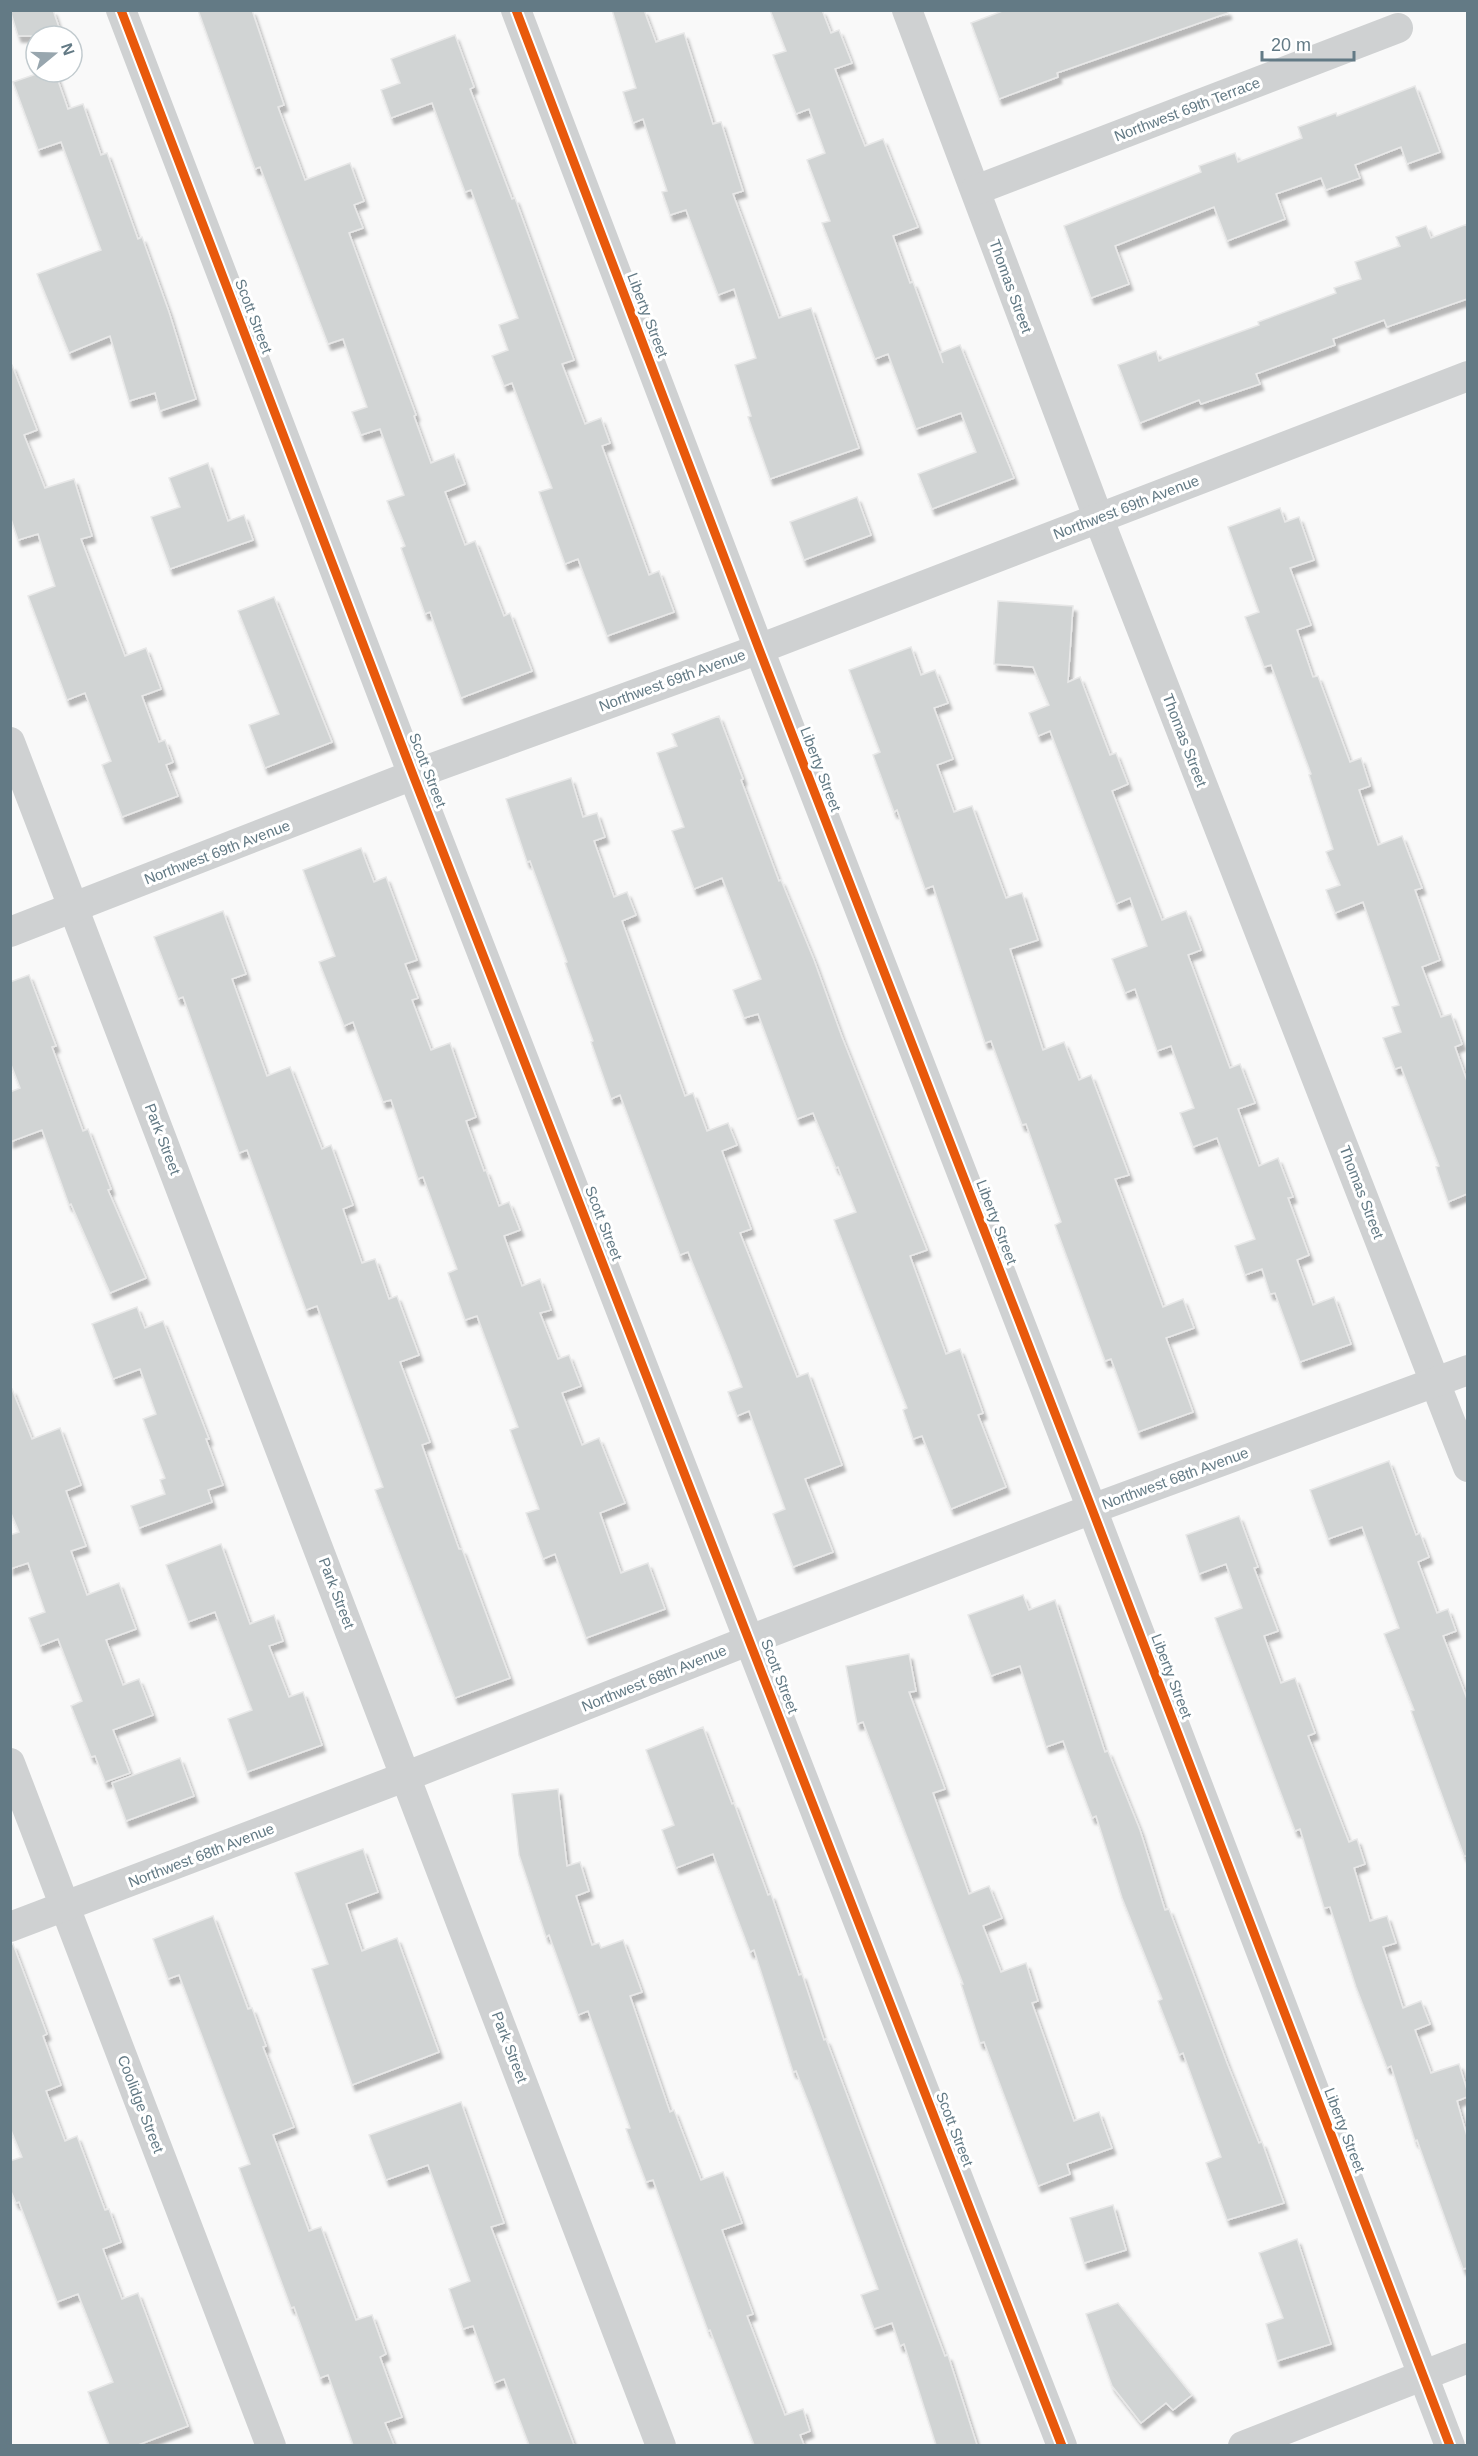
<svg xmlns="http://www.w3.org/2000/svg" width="1478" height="2456" viewBox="0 0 1478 2456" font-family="Helvetica,sans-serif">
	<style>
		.building { fill: #d1d4d4; stroke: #e8e8e8; stroke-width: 1.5; filter: url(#shadow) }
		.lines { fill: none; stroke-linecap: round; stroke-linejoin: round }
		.minor { stroke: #cfd1d2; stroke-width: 30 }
		.cycleway-casing { stroke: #fff; stroke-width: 13 }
		.cycleway { stroke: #e8590c; stroke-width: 9 }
		.labels { text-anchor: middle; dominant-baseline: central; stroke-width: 6; stroke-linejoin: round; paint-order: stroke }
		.street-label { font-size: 15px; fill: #637a85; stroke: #fff }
	</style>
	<defs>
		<filter id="shadow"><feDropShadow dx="3.5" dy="6" stdDeviation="1.5" flood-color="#0004"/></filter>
	</defs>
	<rect width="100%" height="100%" fill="#f9f9f9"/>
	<g class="building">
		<polygon points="10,10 53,10 62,36 18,36"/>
		<polygon points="198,10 252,10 284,105 278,107 305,180 350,163 364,201 354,205 363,228 349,233 416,415 414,416 431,463 454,454 465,484 445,492 465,545 475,541 504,616 510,613 532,671 461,698 430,612 425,614 401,548 405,546 387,501 404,495 380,429 361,435 352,412 367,407 343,339 328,344 260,167 255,169"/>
		<polygon points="612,10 644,10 656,42 684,33 713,124 721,122 743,191 733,194 779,318 811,308 859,448 770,479 748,417 751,416 735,365 756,358 734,289 718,295 686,210 670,215 662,192 667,191 643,119 633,123 623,92 636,88"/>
		<polygon points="770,10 822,10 831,33 839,30 852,63 835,69 855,121 865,146 883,139 918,227 893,236 910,283 913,282 943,363 940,353 960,345 1014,478 932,509 918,474 976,452 961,413 916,429 888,354 875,359 822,223 830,221 807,160 825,153 809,109 796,114 773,55 786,51"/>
		<polygon points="1005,10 1227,10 1228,13 1057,73 1058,77 999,99 971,23"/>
		<polygon points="455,35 474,87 470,89 512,199 515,198 574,360 562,364 585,424 601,418 610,443 602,446 649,575 659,571 674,612 607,636 578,559 565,564 539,492 552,488 512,383 504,386 492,356 508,350 499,325 518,318 471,190 465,192 432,103 391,118 381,90 400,83 391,59"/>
		<polygon points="42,72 55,72 68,109 83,104 101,155 107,153 138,239 142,237 169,312 196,399 160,411 155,393 129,401 110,336 69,353 37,274 101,250 61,142 38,150 13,82"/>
		<polygon points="1415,86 1440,152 1407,164 1401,147 1355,165 1360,178 1326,190 1321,178 1276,194 1285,219 1227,241 1214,207 1115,246 1129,284 1091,298 1064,226 1201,172 1199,166 1235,153 1238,162 1302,138 1298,127 1336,113 1337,116"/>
		<polygon points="1467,224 1467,299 1387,327 1384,320 1333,339 1335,345 1256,374 1260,384 1201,404 1199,400 1140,423 1118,365 1156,351 1159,361 1259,325 1258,322 1336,293 1334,288 1361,279 1355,262 1400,246 1396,237 1426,226 1431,238"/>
		<polygon points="10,365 12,365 37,430 24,435 45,488 74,479 92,536 81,539 125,656 146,648 161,689 142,696 159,742 165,740 173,762 166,765 178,796 122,817 102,765 111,761 85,693 67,700 28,596 55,586 38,534 18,540 10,516"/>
		<polygon points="208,463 228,521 244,515 253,540 170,569 151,517 180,507 169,478"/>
		<polygon points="857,497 871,535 804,560 790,522"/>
		<polygon points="1280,508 1285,522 1299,517 1314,560 1290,568 1311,625 1297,630 1313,677 1318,676 1350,762 1361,758 1370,786 1359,790 1378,845 1402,836 1422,888 1415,890 1440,960 1422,967 1441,1017 1451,1014 1462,1044 1455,1047 1467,1081 1467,1194 1448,1202 1436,1167 1439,1166 1401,1067 1395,1069 1383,1038 1401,1032 1392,1007 1399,1005 1363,902 1335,913 1326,890 1340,885 1326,852 1333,849 1309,775 1311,774 1271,665 1264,667 1245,617 1259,612 1228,527"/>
		<polygon points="274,597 332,742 265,768 249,725 279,714 238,611"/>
		<polygon points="998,601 1073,606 1068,682 1080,677 1110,755 1116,753 1128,784 1112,791 1162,920 1186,911 1201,950 1188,955 1230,1068 1240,1064 1255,1103 1238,1109 1259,1166 1278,1158 1293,1197 1288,1198 1309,1255 1297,1260 1313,1305 1334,1297 1351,1344 1300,1362 1275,1293 1270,1294 1262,1269 1245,1275 1235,1246 1255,1239 1217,1138 1193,1147 1180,1113 1194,1108 1171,1046 1157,1051 1135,989 1125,993 1112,959 1147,946 1130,898 1116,904 1050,731 1038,736 1029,713 1049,705 1033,667 994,664"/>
		<polygon points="911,647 921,675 935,670 948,703 934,708 953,759 937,765 954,812 972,806 1006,898 1022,893 1038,940 1010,949 1043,1050 1064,1042 1079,1080 1091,1075 1129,1175 1115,1179 1163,1307 1183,1299 1194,1328 1166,1338 1193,1412 1138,1432 1111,1359 1105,1361 1055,1225 1061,1222 1026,1124 1022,1125 991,1041 985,1043 933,886 925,889 897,810 894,812 873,755 880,752 849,670"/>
		<polygon points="719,716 743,779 741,780 779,881 781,880 814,960 842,1037 927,1250 910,1256 946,1354 960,1349 983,1413 978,1415 1006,1487 951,1509 922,1436 913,1439 903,1410 907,1408 834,1220 856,1212 838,1167 836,1168 813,1113 797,1119 758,1014 744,1018 733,990 761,979 722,878 694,889 672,831 684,827 657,753 677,746 672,734"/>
		<polygon points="571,778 583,817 597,813 605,837 594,841 614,897 627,892 636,915 622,921 685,1096 693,1093 707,1131 728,1123 737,1145 722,1151 751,1229 740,1233 797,1377 808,1373 842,1465 805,1479 833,1552 793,1567 773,1514 785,1509 749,1411 737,1416 728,1392 742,1387 728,1350 688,1252 680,1255 620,1095 611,1099 591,1042 593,1041 565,963 567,962 530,861 527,862 506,799"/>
		<polygon points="361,848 374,882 386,877 417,960 405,964 418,998 412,1000 431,1050 450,1043 476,1117 466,1121 484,1171 486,1170 499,1206 509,1202 520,1230 504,1236 522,1286 540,1279 551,1310 540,1313 558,1359 569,1355 581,1386 562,1393 582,1445 599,1438 625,1503 600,1513 621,1573 648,1563 665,1609 586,1638 555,1554 543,1559 526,1513 539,1509 510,1430 518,1427 477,1316 465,1320 448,1273 457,1269 423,1177 418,1179 391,1100 383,1102 353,1022 344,1026 319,962 335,956 303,870"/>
		<polygon points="223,911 246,974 232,979 267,1076 290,1067 322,1149 331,1145 353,1205 343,1209 362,1263 375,1259 389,1299 397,1296 419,1355 400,1362 430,1442 422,1445 459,1549 462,1549 510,1678 455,1698 375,1490 383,1487 317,1306 306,1310 247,1150 239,1153 183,997 178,999 154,937"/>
		<polygon points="29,975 56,1046 52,1047 83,1131 88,1129 111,1189 108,1190 146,1278 110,1293 71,1204 69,1205 42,1130 10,1142 10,1092 20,1088 10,1062 10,982"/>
		<polygon points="137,1307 145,1328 163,1321 209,1439 206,1439 223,1485 208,1490 212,1502 139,1528 131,1506 165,1494 160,1480 165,1478 143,1419 156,1414 140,1369 113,1379 92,1324"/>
		<polygon points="12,1389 32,1439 60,1428 81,1485 66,1491 86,1546 71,1551 87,1595 119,1583 136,1629 106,1640 123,1685 139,1679 153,1715 113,1730 130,1773 105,1782 95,1756 91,1757 71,1706 82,1701 58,1639 40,1646 29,1618 45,1612 28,1563 10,1569 10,1535 19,1532 10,1511 10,1390"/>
		<polygon points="1389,1461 1416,1535 1420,1533 1429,1557 1418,1562 1437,1613 1448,1609 1456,1631 1443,1636 1467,1699 1467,1856 1464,1856 1411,1711 1414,1710 1384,1634 1399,1628 1362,1527 1328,1539 1310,1490"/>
		<polygon points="1239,1516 1258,1567 1254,1568 1278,1631 1264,1636 1281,1683 1295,1678 1315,1733 1308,1736 1349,1842 1357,1839 1365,1864 1354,1868 1370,1921 1387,1916 1396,1943 1383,1947 1403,2008 1421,2001 1430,2024 1415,2030 1431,2073 1459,2064 1467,2090 1467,2097 1457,2101 1467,2136 1467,2268 1463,2269 1417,2140 1415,2141 1391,2066 1387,2068 1356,1987 1330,1907 1324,1908 1300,1829 1295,1831 1215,1618 1242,1608 1226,1564 1199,1574 1186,1535"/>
		<polygon points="221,1544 250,1624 274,1615 283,1641 269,1646 289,1697 303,1692 322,1745 247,1772 228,1719 252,1710 215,1612 188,1622 166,1565"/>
		<polygon points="1023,1595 1029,1610 1055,1600 1105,1752 1108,1751 1140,1830 1165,1910 1169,1909 1227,2063 1259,2143 1262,2142 1284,2203 1227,2220 1206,2163 1221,2157 1183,2053 1179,2055 1158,2001 1162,1999 1122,1898 1096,1816 1092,1818 1063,1741 1046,1747 1020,1666 991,1676 968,1615"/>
		<polygon points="909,1654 916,1691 909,1692 945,1789 933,1793 969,1894 989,1886 1002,1918 983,1926 1001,1972 1026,1963 1038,2001 1032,2003 1074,2121 1099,2112 1112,2148 1067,2164 1070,2174 1038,2186 984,2042 980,2043 961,1984 963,1984 863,1722 857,1724 846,1666"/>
		<polygon points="703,1727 732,1804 734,1803 768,1895 771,1894 799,1975 802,1974 824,2040 826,2039 945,2356 948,2355 977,2445 936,2445 904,2344 900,2346 892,2323 874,2329 861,2295 878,2289 811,2109 796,2071 793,2072 754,1950 750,1952 713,1854 676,1868 662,1830 674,1825 646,1750"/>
		<polygon points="180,1758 194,1796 126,1821 112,1783"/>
		<polygon points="558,1789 567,1866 580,1862 589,1891 576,1896 592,1945 599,1943 601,1948 623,1940 642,1992 630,1996 670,2112 674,2110 701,2180 723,2172 742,2223 722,2230 753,2314 747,2316 785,2415 803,2409 810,2431 800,2435 804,2445 754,2445 710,2330 708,2331 653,2180 646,2182 626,2129 630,2128 588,2011 578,2015 549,1935 546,1937 519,1855 512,1794"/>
		<polygon points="363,1849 378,1892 346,1904 362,1951 397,1938 439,2052 352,2085 312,1969 328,1964 295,1873"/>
		<polygon points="213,1916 248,2009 252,2008 266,2046 263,2047 294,2127 273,2135 309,2231 321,2227 356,2320 372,2315 386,2354 380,2357 402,2417 385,2423 394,2445 353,2445 328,2375 320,2378 294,2307 291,2308 239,2168 250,2164 179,1975 168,1979 153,1939"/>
		<polygon points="13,1944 47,2034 43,2036 61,2085 46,2091 65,2141 77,2136 105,2210 109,2209 121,2242 103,2249 122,2299 138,2293 188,2426 138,2445 109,2445 88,2392 113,2382 78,2294 57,2302 19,2202 16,2203 10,2189 10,2161 22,2157 10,2128 10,1945"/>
		<polygon points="461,2102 504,2223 491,2227 574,2445 529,2445 504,2379 494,2383 473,2326 463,2329 449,2289 470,2281 428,2165 386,2180 369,2135"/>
		<polygon points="1113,2205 1126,2250 1084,2263 1070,2218"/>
		<polygon points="1297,2239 1331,2344 1277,2361 1266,2324 1283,2318 1259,2253"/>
		<polygon points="1118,2303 1192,2395 1173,2410 1166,2403 1141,2423 1112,2386 1086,2314"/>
	</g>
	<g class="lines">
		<g class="minor">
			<polyline points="121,10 413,775 1062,2446"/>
			<polyline points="516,10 759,649 1092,1509 1450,2446"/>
			<polyline points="907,10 1098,517 1468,1467"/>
			<polyline points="976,190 1398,28"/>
			<polyline points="10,742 661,2446"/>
			<polyline points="10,932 413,775 759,649 1468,376"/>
			<polyline points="10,1763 271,2446"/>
			<polyline points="10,1927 407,1776 750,1640 1092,1509 1468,1370"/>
			<polyline points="1243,2446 1468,2358"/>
		</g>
		<g class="cycleway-casing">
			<g id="cycleway">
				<polyline points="121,10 413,775 1062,2446"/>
				<polyline points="516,10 759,649 1092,1509 1450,2446"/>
			</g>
		</g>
		<use href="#cycleway" class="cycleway"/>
	</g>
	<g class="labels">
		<g class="street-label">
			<text transform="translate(1187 109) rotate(-21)">Northwest 69th Terrace</text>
			<text transform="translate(1011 286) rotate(70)">Thomas Street</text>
			<text transform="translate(648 315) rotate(69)">Liberty Street</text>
			<text transform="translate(254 316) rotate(69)">Scott Street</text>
			<text transform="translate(1126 507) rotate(-21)">Northwest 69th Avenue</text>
			<text transform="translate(672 680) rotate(-20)">Northwest 69th Avenue</text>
			<text transform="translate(1185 740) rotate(69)">Thomas Street</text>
			<text transform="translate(821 769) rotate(69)">Liberty Street</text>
			<text transform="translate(428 770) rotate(69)">Scott Street</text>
			<text transform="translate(217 852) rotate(-21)">Northwest 69th Avenue</text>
			<text transform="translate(163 1139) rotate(69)">Park Street</text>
			<text transform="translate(1362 1192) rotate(69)">Thomas Street</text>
			<text transform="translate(997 1222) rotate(69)">Liberty Street</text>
			<text transform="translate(604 1223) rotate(69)">Scott Street</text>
			<text transform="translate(1175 1478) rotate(-20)">Northwest 68th Avenue</text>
			<text transform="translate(337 1593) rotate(69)">Park Street</text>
			<text transform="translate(780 1676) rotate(69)">Scott Street</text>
			<text transform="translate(1172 1676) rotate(69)">Liberty Street</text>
			<text transform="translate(654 1678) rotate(-22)">Northwest 68th Avenue</text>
			<text transform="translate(201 1855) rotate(-21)">Northwest 68th Avenue</text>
			<text transform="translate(510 2047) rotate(69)">Park Street</text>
			<text transform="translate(141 2104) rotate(69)">Coolidge Street</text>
			<text transform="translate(955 2129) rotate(69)">Scott Street</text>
			<text transform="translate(1345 2130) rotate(69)">Liberty Street</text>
		</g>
	</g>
	<rect width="1478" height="2456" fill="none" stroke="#637a85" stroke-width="24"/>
	<g transform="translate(54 54) rotate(71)"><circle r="28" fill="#ffffff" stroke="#c1cace" stroke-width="1.5"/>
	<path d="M0-4.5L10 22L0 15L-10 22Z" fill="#98a6ae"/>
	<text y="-9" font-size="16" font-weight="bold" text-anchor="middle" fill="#637a85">N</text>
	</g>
	<path d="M1262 51v9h92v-9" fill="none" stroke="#637a85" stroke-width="3"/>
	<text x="1271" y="51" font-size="18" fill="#637a85" stroke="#ffffff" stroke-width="4.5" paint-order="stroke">20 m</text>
</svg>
